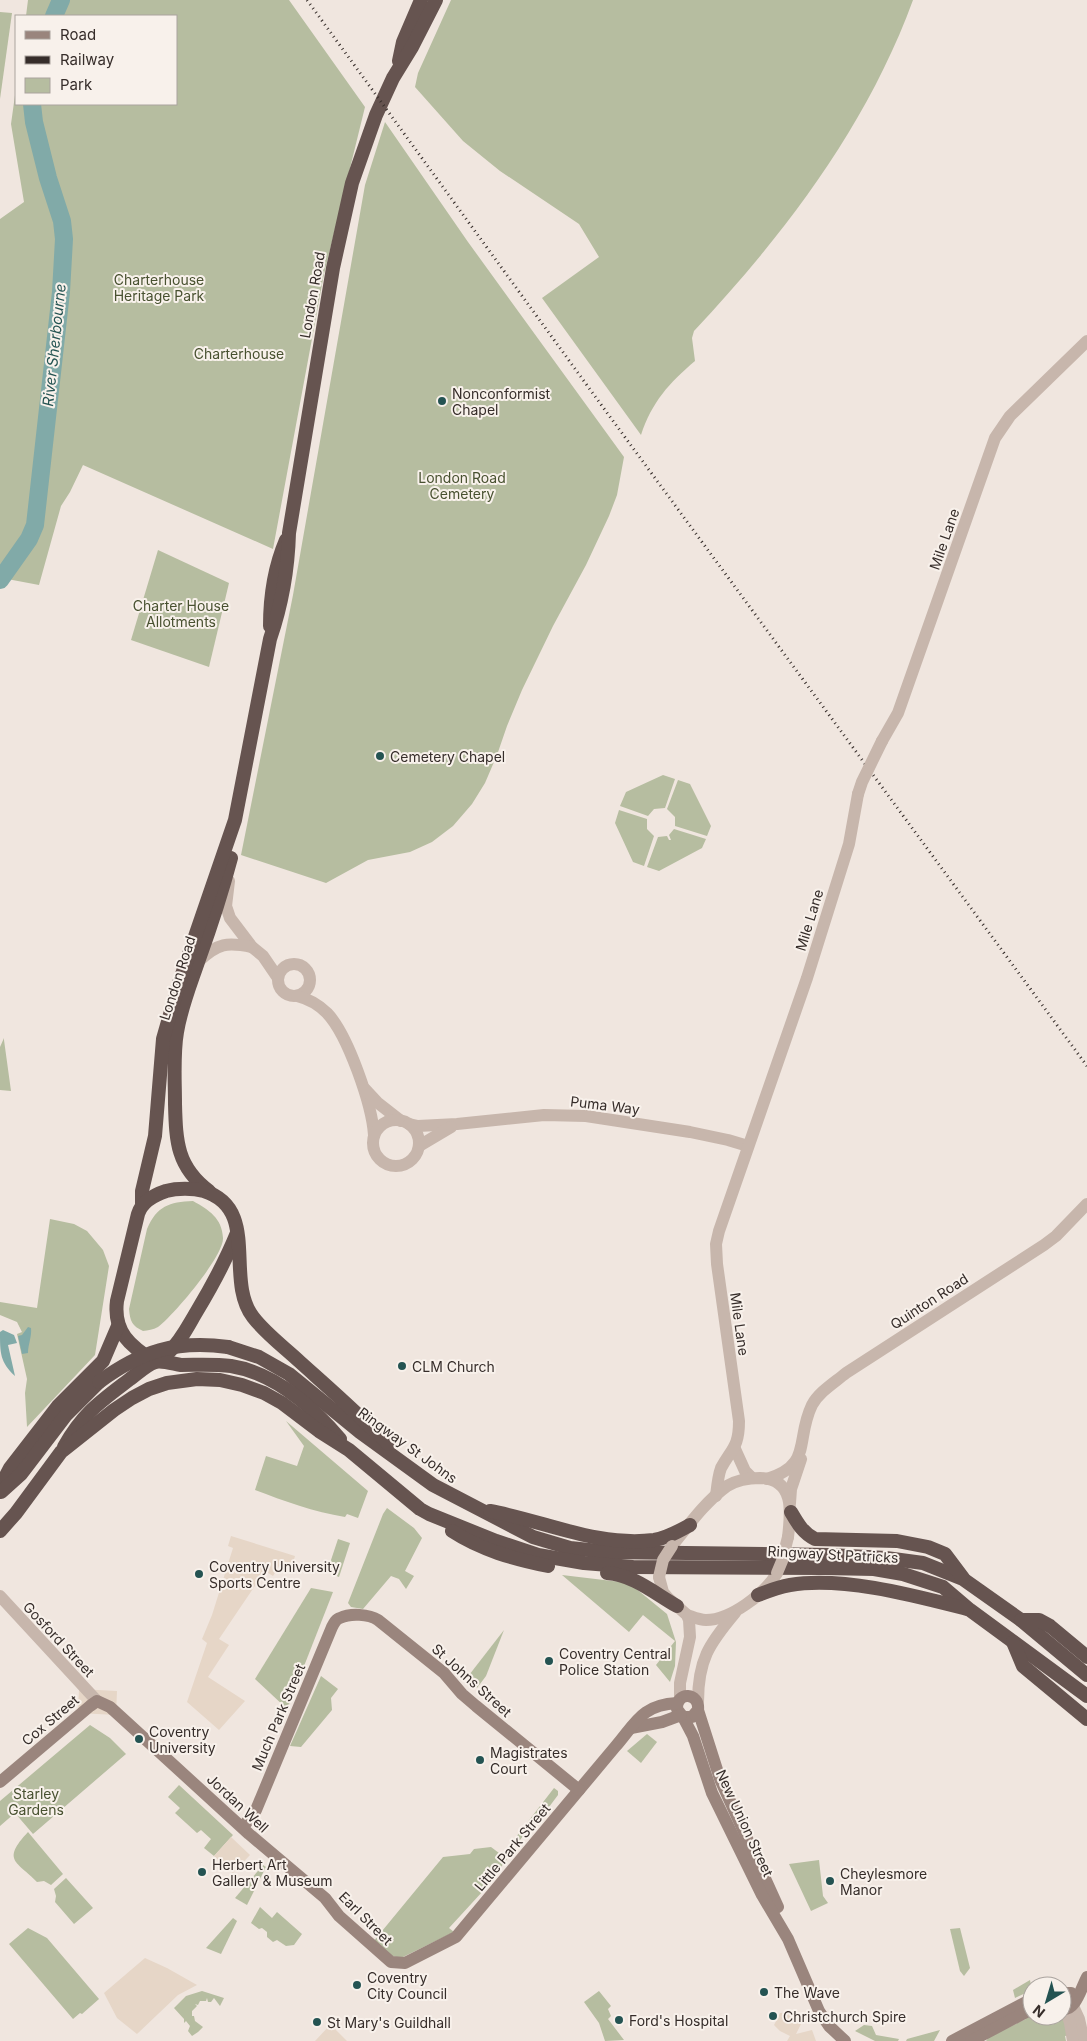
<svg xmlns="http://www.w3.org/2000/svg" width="1087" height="2041" viewBox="0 0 1087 2041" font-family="Inter,sans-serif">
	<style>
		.green { fill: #b6bda0 }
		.plaza { fill: #e6d6c7 }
		.water { fill: #81aaa8 }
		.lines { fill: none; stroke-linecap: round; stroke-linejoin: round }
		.river { stroke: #81aaa8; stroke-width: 18 }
		.tertiary { stroke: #c7b6ac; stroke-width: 12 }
		.secondary { stroke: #9a857d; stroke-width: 12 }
		.trunk { stroke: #665450; stroke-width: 14 }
		.rail { stroke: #362d2a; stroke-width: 3; stroke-dasharray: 1 4; stroke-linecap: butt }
		.tertiary-bridge { stroke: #c7b6ac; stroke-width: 12 }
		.trunk-bridge { stroke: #665450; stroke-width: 14 }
		.poi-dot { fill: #245352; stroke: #f8f1eb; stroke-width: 2 }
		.labels { text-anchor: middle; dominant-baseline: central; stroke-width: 4; stroke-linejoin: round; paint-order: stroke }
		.park-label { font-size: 14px; fill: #485130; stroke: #f8f1eb }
		.street-label { font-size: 14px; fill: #362d2a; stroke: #f8f1eb }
		.poi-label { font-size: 14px; fill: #362d2a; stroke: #f8f1eb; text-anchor: start }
		.water-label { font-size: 15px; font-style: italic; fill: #245352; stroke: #f8f1eb }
	</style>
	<rect width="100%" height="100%" fill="#f0e6df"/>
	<g class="green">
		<polygon points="28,0 289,0 365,107 324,274 273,549 83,465 70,492 61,506 39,585 2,578 0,584 0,219 24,202 11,124 16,88 16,104 176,104 176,16 26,16"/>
		<path d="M 451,0 L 913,0 C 867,126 785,234 694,331 L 692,338 L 695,361 C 669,383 652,402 641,435 L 542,298 L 599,257 L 579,224 L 500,171 L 463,141 L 415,87 L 418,73 Z"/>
		<polygon points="0,12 12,13 0,99"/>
		<polygon points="385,122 468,242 624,457 617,495 609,516 586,565 553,626 522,690 507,726 497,755 485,783 472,804 453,826 432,842 410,852 368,860 326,883 241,855 293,595 365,185"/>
		<polygon points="158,550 229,583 209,667 131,640"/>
		<polygon points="663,775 675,779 665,808 654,809 648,816 620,806 626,792"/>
		<polygon points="678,780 690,784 711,826 707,836 675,826 675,817 667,809"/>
		<polygon points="619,810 647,819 647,829 654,836 644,866 633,862 615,823"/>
		<polygon points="674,829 706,839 702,848 659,871 647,867 658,837 667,836 669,840 671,840 669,835"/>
		<polygon points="4,1038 4,1040 11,1091 0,1090 0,1047"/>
		<path d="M 193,1201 C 209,1210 222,1218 223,1238 C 224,1256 173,1316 158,1327 C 153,1330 148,1330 143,1331 C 132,1326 130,1321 129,1309 L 147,1229 C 157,1206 169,1202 193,1201 Z"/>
		<polygon points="50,1219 74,1224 87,1231 103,1250 109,1266 95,1355 27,1427 25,1393 27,1379 17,1334 22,1332 17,1322 0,1315 0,1302 37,1308"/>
		<path d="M 286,1421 L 368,1491 L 358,1518 L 347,1514 L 345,1517 C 314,1512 284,1501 255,1490 L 266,1456 L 297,1466 L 304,1446 Z"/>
		<polygon points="387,1508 414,1528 422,1538 405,1571 414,1576 406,1589 399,1579 391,1576 363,1609 351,1607 348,1603 383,1514"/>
		<polygon points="338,1539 350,1543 339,1577 327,1572"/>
		<polygon points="562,1575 629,1583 667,1614 676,1642 675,1666 670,1682 656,1665 675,1641 643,1615 629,1632"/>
		<polygon points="311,1588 333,1592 288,1707 285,1707 255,1679"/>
		<polygon points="504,1630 486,1676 477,1688 466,1679"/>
		<polygon points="321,1676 338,1689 331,1698 332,1710 301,1747 290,1746"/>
		<polygon points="90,1725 110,1738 126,1754 33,1834 15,1813 0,1826 0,1801"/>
		<polygon points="647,1734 657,1742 641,1763 627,1751"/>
		<polygon points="179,1785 233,1835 214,1856 204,1848 211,1839 201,1830 197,1833 175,1813 180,1808 168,1797"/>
		<polygon points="554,1788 558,1791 558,1795 531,1831 526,1832 517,1844 513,1841"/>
		<path d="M 28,1832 L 63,1874 L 51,1885 L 44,1881 L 37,1882 C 17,1861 1,1861 28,1832 Z"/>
		<polygon points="491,1847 507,1859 483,1891 449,1928 454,1932 401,1958 388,1955 373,1942 443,1857 470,1854 474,1849"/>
		<polygon points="819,1860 823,1896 828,1903 811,1911 789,1864"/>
		<polygon points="263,1865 266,1867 247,1905 235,1898"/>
		<polygon points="66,1878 93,1908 74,1924 55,1902 56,1896 54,1889"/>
		<polygon points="260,1907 272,1918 277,1912 302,1934 294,1945 286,1946 277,1940 273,1942 267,1937 267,1932 262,1928 259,1929 251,1923"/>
		<polygon points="233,1918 237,1921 221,1954 206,1948"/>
		<polygon points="28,1928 47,1938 99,1999 82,2014 80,2013 73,2019 9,1944"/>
		<polygon points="960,1928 970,1968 964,1976 960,1971 950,1929"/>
		<polygon points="1030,1980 1032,1990 1015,1998 1013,1990"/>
		<polygon points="202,1991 224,1998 220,2006 214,1998 211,2002 208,2002 207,1998 206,2001 200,2001 198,2005 195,2004 197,2006 192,2011 192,2016 194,2016 195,2021 203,2027 198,2032 192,2036 188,2031 190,2026 186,2021 184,2023 184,2019 174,2008 186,1996"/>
		<polygon points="599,1991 611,2006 608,2009 611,2016 608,2019 624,2040 605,2041 599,2023 584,2002"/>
		<polygon points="1027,2015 1062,2016 1071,2035 1065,2036 1066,2041 986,2041 989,2037 1026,2019"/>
		<polygon points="864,2025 872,2026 876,2035 899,2039 898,2041 875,2041 855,2031"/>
		<polygon points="940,2030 934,2041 906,2041 907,2039"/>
	</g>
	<g class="plaza">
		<polygon points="231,1536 295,1556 290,1573 279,1566 273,1576 265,1571 219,1639 229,1645 208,1677 245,1701 219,1730 187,1702 207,1643 202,1639 212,1615 233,1548 228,1546"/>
		<polygon points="79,1689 117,1691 116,1715 78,1713"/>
		<polygon points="231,1837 250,1855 233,1873 214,1856"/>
		<polygon points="145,1958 167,1968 197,1985 178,1995 137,2034 117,2018 104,1993"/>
		<polygon points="789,2012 797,2016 801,2024 796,2034 812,2030 816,2041 787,2041 790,2036 780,2031 774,2025 780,2013"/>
		<polygon points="331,2024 333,2027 347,2041 315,2041"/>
	</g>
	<g class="water">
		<path d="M 28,1327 L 31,1328 C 32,1336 28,1345 28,1353 L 22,1354 L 18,1336 L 22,1335 Z"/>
		<path d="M 3,1330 L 14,1335 L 17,1343 L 8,1345 L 15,1376 C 0,1362 0,1353 0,1332 Z"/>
	</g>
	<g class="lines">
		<g class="river">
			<polyline points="54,16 61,0"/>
			<polyline points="0,580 29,539 35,525 61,292 64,239 62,221 48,178 34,122 32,104"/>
		</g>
		<g class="tertiary">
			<polyline points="882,741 898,713 995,438 1010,416 1087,341"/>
			<polyline points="229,881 226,906 230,918 252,947 263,956 278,978"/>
			<path d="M 199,961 C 218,943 227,942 252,947"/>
			<circle cx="294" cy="980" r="16"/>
			<path d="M 297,996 C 309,999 318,1004 327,1013 C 348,1035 372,1105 374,1135"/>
			<polyline points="365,1089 378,1103 401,1121"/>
			<circle cx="396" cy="1143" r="23"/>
			<polyline points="409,1124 418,1126 457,1124 544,1115 586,1116 690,1132 728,1140 748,1146"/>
			<polyline points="419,1146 451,1127"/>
			<polyline points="735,1449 745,1471 752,1478"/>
			<path d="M 767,1479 C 813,1465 795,1440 812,1405 C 819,1392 834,1383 846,1373 L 1044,1245 L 1056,1236 L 1087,1204"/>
			<path d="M 716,1496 C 717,1487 718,1476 721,1468 C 732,1448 739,1447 739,1421 L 717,1264 L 716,1244 L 719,1231 L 807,978 L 849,844 L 858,794"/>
			<polyline points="790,1503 791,1489 801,1459"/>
			<path d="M 672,1546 C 688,1526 706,1501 727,1486 C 737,1480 748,1478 760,1478 C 795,1479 791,1512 788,1537"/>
			<polyline points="659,1577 663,1592 668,1598 687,1615 689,1620 690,1637 680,1683 680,1699"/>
			<polyline points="0,1596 97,1701"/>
			<path d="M 687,1615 C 693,1617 699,1620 706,1620 C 730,1620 765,1594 777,1573"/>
			<path d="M 698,1702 C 698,1660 709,1644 735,1613"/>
			<polyline points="1073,2006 1079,2019 1084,2041"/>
			<polyline points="1066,2010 1070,2023 1073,2041"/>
		</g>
		<g class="secondary">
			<path d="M 698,1710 L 692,1717 L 683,1717 L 677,1709 C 676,1691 700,1692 698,1710 L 720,1779 L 778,1907"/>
			<polyline points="683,1717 693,1736 712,1793 762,1895 788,1939 819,2011 829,2026 845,2041"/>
			<polyline points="631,1728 662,1722 681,1715"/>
			<path d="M 0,1782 L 90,1706 L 97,1701 L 110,1707 L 121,1717 L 249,1834 L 325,1898 L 339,1916 L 391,1962 L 405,1963 L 456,1937 L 615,1747 C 636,1723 641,1705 677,1703"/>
			<path d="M 243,1827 L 256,1810 L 332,1627 C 334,1623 336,1619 340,1618 C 350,1613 369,1614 378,1620 L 444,1673 L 462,1694 L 476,1706 L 579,1790"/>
			<polyline points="1062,1993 1071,1993 1075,2001"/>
			<path d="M 1062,2009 C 1076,2011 1081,1988 1087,1977"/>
			<polyline points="952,2041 1032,1999"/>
			<polyline points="971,2041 1032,2009"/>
		</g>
		<g class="trunk">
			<polyline points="399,61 403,42 421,0"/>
			<path d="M 270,626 C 270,597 274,568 286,540"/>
			<path d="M 209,1191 C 177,1167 176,1142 175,1104 C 175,1080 173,1055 177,1032 C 181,1007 191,983 199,959 C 211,926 222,892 231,858"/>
			<path d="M 142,1205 L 142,1191 L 155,1136 L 163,1039 L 179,983 L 235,820 L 270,639 C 282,604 288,569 289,533 L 333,268 L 352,183 L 376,115 L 393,78 L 412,47 L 436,0"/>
			<polyline points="228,1347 259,1357 289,1374 360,1432 433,1485 533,1537 570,1548 608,1552 830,1555 886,1558 923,1563 963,1579 1021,1620 1087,1675"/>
			<path d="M 168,1353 C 181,1341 188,1326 197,1311 C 212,1286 226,1260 237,1233"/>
			<path d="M 155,1362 C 130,1346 113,1332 117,1301 L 138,1214 C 142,1201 154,1195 166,1191 C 177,1188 193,1188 204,1191 C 261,1209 224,1279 253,1317 C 266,1334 284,1347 300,1362 C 330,1389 360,1415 388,1444"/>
			<path d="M 64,1447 C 83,1413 100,1402 130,1379 C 137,1374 146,1365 155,1362 C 162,1360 174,1364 181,1365 C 198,1365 214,1364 231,1366 C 275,1373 312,1406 340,1439"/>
			<polyline points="0,1487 10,1468 58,1406 103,1361 118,1326"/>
			<polyline points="1,1492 21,1474 66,1415 99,1382"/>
			<path d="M 490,1511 C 545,1521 597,1547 654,1540 C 667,1538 679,1531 690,1525"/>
			<path d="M 791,1512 C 798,1524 803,1533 815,1539 L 897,1541 L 928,1547 L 945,1554 L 963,1578"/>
			<polyline points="0,1531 16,1513 61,1452 114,1410 132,1398 149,1389 167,1383 197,1379 220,1380 242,1385 264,1393 282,1403 319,1431 349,1450 420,1509 429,1514 496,1541 538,1555 584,1563 633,1567 825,1568 874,1569 903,1574 943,1587 970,1610 1087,1696"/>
			<path d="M 452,1531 C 481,1550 514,1559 548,1566"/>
			<path d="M 607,1573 C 634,1575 654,1593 677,1606"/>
			<path d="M 758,1595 C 768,1591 779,1587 790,1585 C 843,1576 916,1596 967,1609"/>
			<polyline points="1021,1620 1039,1620 1050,1626 1087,1657"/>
			<polyline points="1013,1642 1023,1666 1087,1719"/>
		</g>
		<polyline class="rail" points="307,0 605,410 1087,1066"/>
		<g class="tertiary-bridge">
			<polyline points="858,794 862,782 882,741"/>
			<polyline points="777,1573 782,1561 788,1537"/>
			<polyline points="659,1577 663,1560 672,1546"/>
		</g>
		<path class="trunk-bridge" d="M 99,1382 C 141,1351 176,1340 228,1347"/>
	</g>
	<g class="poi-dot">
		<circle cx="442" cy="401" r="5"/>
		<circle cx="380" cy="756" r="5"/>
		<circle cx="402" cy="1366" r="5"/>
		<circle cx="199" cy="1574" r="5"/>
		<circle cx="549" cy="1661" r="5"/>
		<circle cx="139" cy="1739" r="5"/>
		<circle cx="480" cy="1760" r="5"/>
		<circle cx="202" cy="1872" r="5"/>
		<circle cx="830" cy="1881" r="5"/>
		<circle cx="357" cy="1985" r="5"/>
		<circle cx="764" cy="1992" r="5"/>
		<circle cx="773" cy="2016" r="5"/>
		<circle cx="619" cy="2020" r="5"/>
		<circle cx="317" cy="2022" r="5"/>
	</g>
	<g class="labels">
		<g class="park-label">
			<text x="159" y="279">Charterhouse<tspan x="159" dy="16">Heritage Park</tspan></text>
			<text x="239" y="353">Charterhouse</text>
			<text x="462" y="477">London Road<tspan x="462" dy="16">Cemetery</tspan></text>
			<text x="181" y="605">Charter House<tspan x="181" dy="16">Allotments</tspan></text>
			<text x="36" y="1793">Starley<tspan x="36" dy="16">Gardens</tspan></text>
		</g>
		<g class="street-label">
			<text transform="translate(312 295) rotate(-80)">London Road</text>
			<text transform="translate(944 539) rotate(-71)">Mile Lane</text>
			<text transform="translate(809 920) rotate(-73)">Mile Lane</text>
			<text transform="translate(177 978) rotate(-72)">London Road</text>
			<text transform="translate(605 1105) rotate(7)">Puma Way</text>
			<text transform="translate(929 1301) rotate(-33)">Quinton Road</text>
			<text transform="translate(740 1324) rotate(82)">Mile Lane</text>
			<text transform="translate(408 1445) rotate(36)">Ringway St Johns</text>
			<text transform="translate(833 1554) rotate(3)">Ringway St Patricks</text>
			<text transform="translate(59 1639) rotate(47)">Gosford Street</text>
			<text transform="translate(472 1680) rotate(42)">St Johns Street</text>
			<text transform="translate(278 1717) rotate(-67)">Much Park Street</text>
			<text transform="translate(50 1720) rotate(-40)">Cox Street</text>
			<text transform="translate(238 1803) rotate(43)">Jordan Well</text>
			<text transform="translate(745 1823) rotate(65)">New Union Street</text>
			<text transform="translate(512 1847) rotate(-50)">Little Park Street</text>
			<text transform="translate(366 1918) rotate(45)">Earl Street</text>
		</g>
		<g class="poi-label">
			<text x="452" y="393">Nonconformist<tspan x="452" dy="16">Chapel</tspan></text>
			<text x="390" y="756">Cemetery Chapel</text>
			<text x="412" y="1366">CLM Church</text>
			<text x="209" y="1566">Coventry University<tspan x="209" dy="16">Sports Centre</tspan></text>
			<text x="559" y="1653">Coventry Central<tspan x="559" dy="16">Police Station</tspan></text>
			<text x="149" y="1731">Coventry<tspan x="149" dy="16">University</tspan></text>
			<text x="490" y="1752">Magistrates<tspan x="490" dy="16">Court</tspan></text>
			<text x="212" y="1864">Herbert Art<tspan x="212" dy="16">Gallery &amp; Museum</tspan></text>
			<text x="840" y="1873">Cheylesmore<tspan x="840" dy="16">Manor</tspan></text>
			<text x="367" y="1977">Coventry<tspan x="367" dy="16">City Council</tspan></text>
			<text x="774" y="1992">The Wave</text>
			<text x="783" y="2016">Christchurch Spire</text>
			<text x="629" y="2020">Ford's Hospital</text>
			<text x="327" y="2022">St Mary's Guildhall</text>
		</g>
		<g class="water-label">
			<text transform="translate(54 345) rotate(-84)">River Sherbourne</text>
		</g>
	</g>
	<rect x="15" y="15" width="162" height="90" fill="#f8f1eb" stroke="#aaa39e"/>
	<rect x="25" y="31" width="25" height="8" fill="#9a857d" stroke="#aaa39e"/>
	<text x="60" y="40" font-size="15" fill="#362d2a">Road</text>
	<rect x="25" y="56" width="25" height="8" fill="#362d2a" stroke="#aaa39e"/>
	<text x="60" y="65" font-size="15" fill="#362d2a">Railway</text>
	<rect x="25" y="78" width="25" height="15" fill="#b6bda0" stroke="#aaa39e"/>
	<text x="60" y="90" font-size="15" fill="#362d2a">Park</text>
	<g transform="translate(1047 2001) rotate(218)"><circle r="24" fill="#f8f1eb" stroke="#aaa39e"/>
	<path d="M0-4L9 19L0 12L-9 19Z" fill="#245352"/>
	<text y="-8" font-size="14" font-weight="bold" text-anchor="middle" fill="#362d2a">N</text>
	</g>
</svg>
